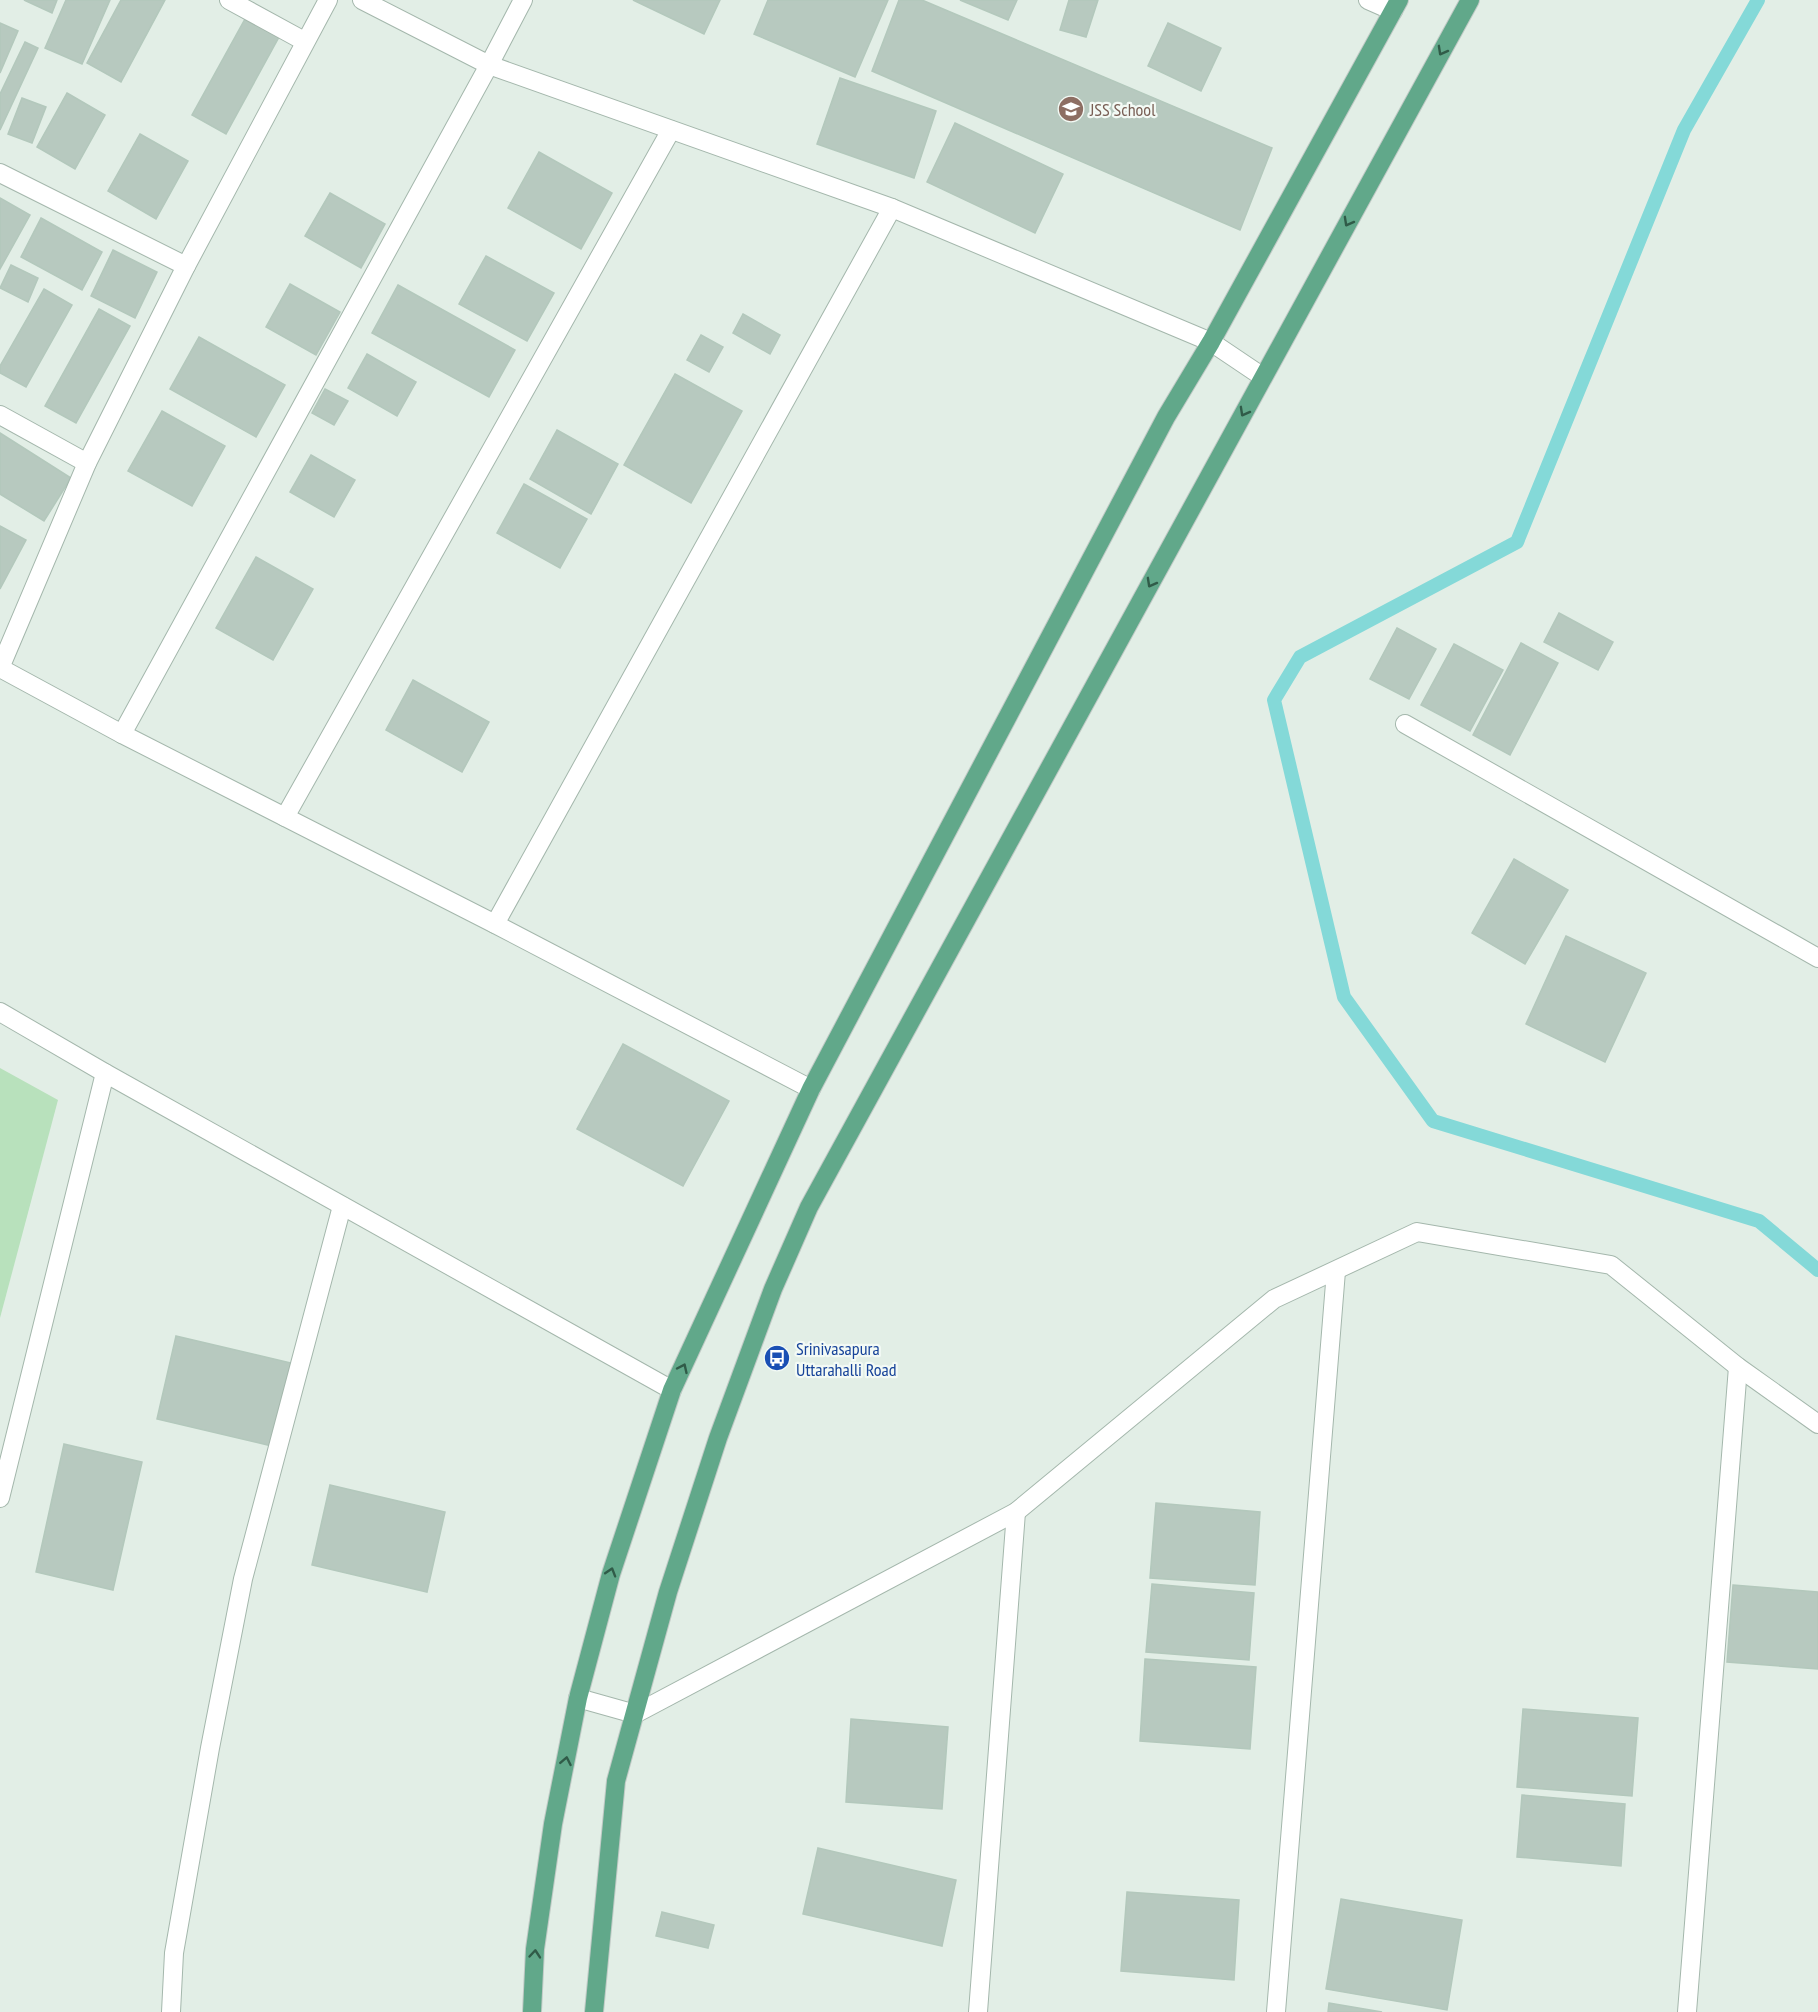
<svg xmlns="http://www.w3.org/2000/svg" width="1818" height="2012" viewBox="0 0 1818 2012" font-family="'PT Sans Narrow',sans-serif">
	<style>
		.green { fill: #b8e1bc }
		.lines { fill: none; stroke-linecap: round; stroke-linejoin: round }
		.stream { stroke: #84d9d8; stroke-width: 14 }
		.building { fill: #b7c9bf; stroke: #b3c8bc; stroke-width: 1.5 }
		.minor-casing { stroke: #a4b7ac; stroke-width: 20 }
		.major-casing { stroke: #c1cac6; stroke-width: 20 }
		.minor { stroke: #fff; stroke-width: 18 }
		.major { stroke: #61a88a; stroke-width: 18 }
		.oneway { stroke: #305b48 }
		.labels { text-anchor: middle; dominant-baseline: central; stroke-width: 4.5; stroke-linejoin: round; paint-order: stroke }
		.education-label { font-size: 18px; fill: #785e54; stroke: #f3faf5; text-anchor: start }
		.transit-label { font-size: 18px; fill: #164399; stroke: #f3faf5; text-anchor: start }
	</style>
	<rect width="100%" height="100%" fill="#e2eee6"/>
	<polygon class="green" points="0,1068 58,1100 0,1318"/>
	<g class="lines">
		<polyline class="stream" points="1758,0 1684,130 1517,542 1300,657 1274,700 1344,997 1433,1121 1759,1221 1818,1270"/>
	</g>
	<g class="building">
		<polygon points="24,0 57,0 52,13"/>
		<polygon points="66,0 110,0 82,64 45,48"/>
		<polygon points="121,0 165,0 121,82 87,63"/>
		<polygon points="633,0 720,0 704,34"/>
		<polygon points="768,0 888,0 855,77 754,34"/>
		<polygon points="899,0 922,0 1272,148 1240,230 872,71"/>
		<polygon points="960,0 1017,0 1008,20"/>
		<polygon points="1069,0 1098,0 1086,37 1060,30"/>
		<polygon points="245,19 279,37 226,134 192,115"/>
		<polygon points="0,23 18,31 0,73"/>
		<polygon points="1168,23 1221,48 1201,91 1148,66"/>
		<polygon points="25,42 38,48 0,130 0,94"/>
		<polygon points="840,78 936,111 914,178 817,144"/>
		<polygon points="67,93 105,115 75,169 37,147"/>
		<polygon points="22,98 46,107 32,143 8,134"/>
		<polygon points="955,123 1063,174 1035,233 927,182"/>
		<polygon points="140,134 188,161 156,219 108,191"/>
		<polygon points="539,152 612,193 581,249 508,208"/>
		<polygon points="330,193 385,224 361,268 305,236"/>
		<polygon points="0,198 30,215 0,269"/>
		<polygon points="41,218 102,252 82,290 21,257"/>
		<polygon points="113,250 157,272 135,318 91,296"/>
		<polygon points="486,256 554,293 527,341 459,304"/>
		<polygon points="11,265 38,278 28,302 0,288"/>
		<polygon points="290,284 340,312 316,355 266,327"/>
		<polygon points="398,285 515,350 489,397 372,333"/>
		<polygon points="44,289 72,305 26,387 0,373 0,366"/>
		<polygon points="99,309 130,326 76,423 45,406"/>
		<polygon points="743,314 780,335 770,354 733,333"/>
		<polygon points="701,335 723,347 709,372 687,360"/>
		<polygon points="199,337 285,385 256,437 170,389"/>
		<polygon points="367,354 416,382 397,416 348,388"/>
		<polygon points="675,374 742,411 691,503 624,465"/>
		<polygon points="325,389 348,401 334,425 312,413"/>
		<polygon points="162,411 225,446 192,506 128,471"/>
		<polygon points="557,430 618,464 591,514 530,479"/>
		<polygon points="0,433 71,478 44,521 0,494"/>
		<polygon points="311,455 355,480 334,517 290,492"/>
		<polygon points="524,484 587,519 560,568 497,533"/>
		<polygon points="0,526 26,540 0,589"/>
		<polygon points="256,557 313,589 273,660 216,628"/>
		<polygon points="1559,613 1613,642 1598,670 1544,642"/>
		<polygon points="1397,628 1436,649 1409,699 1370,679"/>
		<polygon points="1521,643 1558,663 1510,755 1473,735"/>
		<polygon points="1454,644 1503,670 1470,731 1421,705"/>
		<polygon points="413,680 489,722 462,772 386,730"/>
		<polygon points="1514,859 1568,890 1525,964 1472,933"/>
		<polygon points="1566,936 1646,973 1605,1062 1526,1024"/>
		<polygon points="623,1044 729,1101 683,1186 577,1129"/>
		<polygon points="176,1336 291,1363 272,1446 157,1419"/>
		<polygon points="64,1444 142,1462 113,1590 36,1572"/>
		<polygon points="330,1485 445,1512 427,1592 312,1565"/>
		<polygon points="1156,1503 1260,1512 1255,1585 1150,1578"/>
		<polygon points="1152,1584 1254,1593 1249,1660 1146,1652"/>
		<polygon points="1733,1585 1818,1592 1818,1669 1727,1662"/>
		<polygon points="1145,1659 1256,1667 1250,1749 1140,1741"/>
		<polygon points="1523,1709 1638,1718 1632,1796 1517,1787"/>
		<polygon points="851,1719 948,1727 942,1809 846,1802"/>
		<polygon points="1522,1795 1625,1804 1621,1866 1517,1857"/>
		<polygon points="818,1848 956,1880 942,1946 803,1914"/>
		<polygon points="1127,1892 1239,1900 1234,1980 1121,1971"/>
		<polygon points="1341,1899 1462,1920 1447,2010 1326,1989"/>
		<polygon points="662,1912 714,1925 708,1948 656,1936"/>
		<polygon points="1329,2003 1382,2012 1328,2012"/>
	</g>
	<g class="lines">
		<g class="minor-casing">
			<g id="minor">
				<polyline points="229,0 304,41"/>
				<polyline points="362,0 489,65 892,208 1211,342 1263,377"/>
				<polyline points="1368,0 1393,11"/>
				<polyline points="0,173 186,266"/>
				<polyline points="0,415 87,463"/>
				<polyline points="0,668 122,734 495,924 811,1089"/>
				<polyline points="0,668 87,463 186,266 328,0"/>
				<polyline points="1405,724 1818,958"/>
				<polyline points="122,734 489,65 523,0"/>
				<polyline points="285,817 671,130"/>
				<polyline points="495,924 892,208"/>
				<polyline points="0,1012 105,1073 672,1390"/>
				<polyline points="0,1498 105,1073"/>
				<polyline points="578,1698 635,1714 1016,1512 1274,1299 1417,1232 1611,1265 1738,1367 1818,1424"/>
				<polyline points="171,2012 174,1953 210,1748 243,1579 342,1206"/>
				<polyline points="978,2012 1016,1512"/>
				<polyline points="1276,2012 1336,1271"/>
				<polyline points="1687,2012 1738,1367"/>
			</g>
		</g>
		<g class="major-casing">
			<g id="major">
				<polyline points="532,2012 535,1949 553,1824 578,1698 611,1574 672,1390 811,1089 1166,417 1211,342 1399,0"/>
				<polyline points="594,2012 616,1781 668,1592 718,1438 773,1289 809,1207 1470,0"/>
			</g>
		</g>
		<use href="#minor" class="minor"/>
		<use href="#major" class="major"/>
	</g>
	<defs><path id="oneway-chevron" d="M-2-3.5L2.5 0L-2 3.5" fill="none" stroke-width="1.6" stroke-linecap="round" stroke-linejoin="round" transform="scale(1.5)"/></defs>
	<g class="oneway">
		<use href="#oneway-chevron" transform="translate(1442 51) rotate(119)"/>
		<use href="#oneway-chevron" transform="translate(1348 222) rotate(119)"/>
		<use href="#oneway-chevron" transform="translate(1244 412) rotate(119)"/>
		<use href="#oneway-chevron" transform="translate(1151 583) rotate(119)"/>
		<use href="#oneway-chevron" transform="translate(683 1368) rotate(-65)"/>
		<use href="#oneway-chevron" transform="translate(611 1572) rotate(-73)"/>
		<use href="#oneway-chevron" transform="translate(566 1761) rotate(-79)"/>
		<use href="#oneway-chevron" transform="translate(535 1954) rotate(-85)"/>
	</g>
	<defs>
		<g id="school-disc" transform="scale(1.35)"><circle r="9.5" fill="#8d6e63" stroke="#f3faf5"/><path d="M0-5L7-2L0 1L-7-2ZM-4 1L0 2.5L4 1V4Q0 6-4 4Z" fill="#fff"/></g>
		<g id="bus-disc" transform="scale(1.35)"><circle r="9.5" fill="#1a4fb4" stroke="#f3faf5"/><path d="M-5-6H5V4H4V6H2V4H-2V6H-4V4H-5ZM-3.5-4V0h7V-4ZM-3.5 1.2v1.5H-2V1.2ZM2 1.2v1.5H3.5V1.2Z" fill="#fff"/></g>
	</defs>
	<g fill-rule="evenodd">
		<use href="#school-disc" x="1071" y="109"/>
		<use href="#bus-disc" x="777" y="1358"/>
	</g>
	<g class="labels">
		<g class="education-label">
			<text x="1090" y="109">JSS School</text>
		</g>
		<g class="transit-label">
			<text x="796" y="1348">Srinivasapura<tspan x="796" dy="21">Uttarahalli Road</tspan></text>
		</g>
	</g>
</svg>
